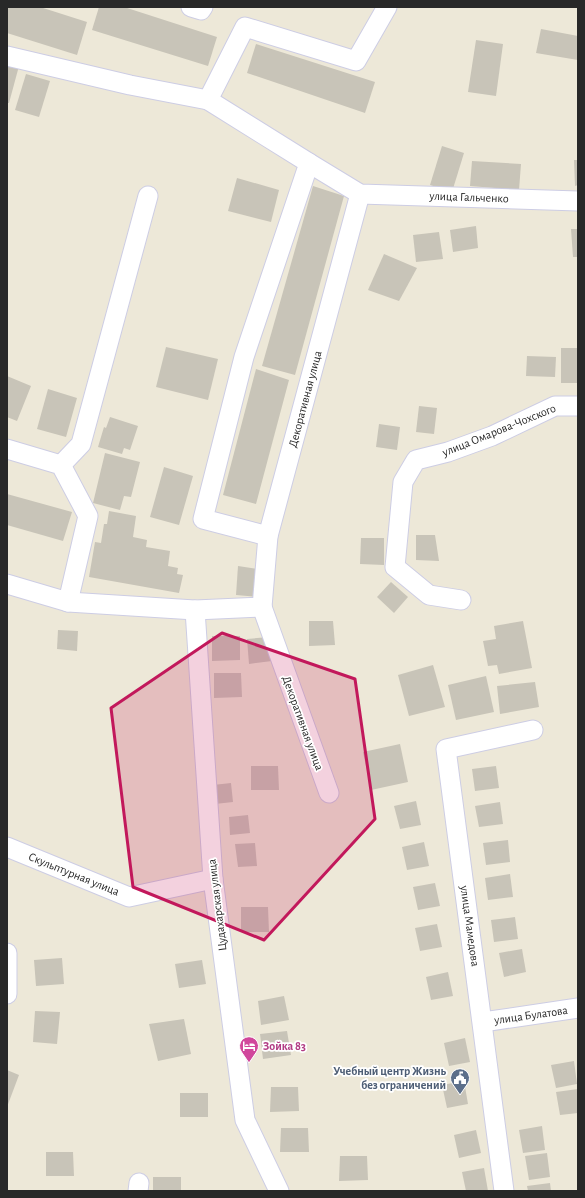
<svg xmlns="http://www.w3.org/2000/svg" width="585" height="1198" viewBox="0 0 585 1198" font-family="'Alegreya Sans',sans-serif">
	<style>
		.building { fill: #c8c4b8 }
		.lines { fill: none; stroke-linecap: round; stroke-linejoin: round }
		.minor-casing { stroke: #cdcde4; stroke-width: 21 }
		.minor { stroke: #fff; stroke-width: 19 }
		.marked { fill: #c2185b; fill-opacity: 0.2; stroke: #c2185b; stroke-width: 3; stroke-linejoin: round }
		.labels { text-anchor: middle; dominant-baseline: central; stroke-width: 3.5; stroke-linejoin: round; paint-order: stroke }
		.street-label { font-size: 12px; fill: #282828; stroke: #fff }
		.hotel-label { font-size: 12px; font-weight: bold; fill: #b23c85; stroke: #fff; text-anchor: start }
		.service-label { font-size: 12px; font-weight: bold; fill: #4e5e75; stroke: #fff; text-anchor: end }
	</style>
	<rect width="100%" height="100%" fill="#ede8d8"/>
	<g class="building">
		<polygon points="7,7 40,7 87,22 77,55 7,33"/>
		<polygon points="99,7 124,7 217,37 208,66 92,30"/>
		<polygon points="541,29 578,36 578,60 536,53"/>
		<polygon points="476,40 503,44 496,96 468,92"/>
		<polygon points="256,44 375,82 365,113 247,73"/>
		<polygon points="7,63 19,66 9,103 7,103"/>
		<polygon points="26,74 50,81 39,117 15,110"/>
		<polygon points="442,146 464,153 452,192 430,185"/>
		<polygon points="574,160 578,160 578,185 575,186"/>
		<polygon points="472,161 521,164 519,190 470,186"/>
		<polygon points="237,178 279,190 271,222 228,211"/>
		<polygon points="313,186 344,196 295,375 262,366"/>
		<polygon points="476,226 478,248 453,252 450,230"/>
		<polygon points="571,229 578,229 578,257 573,257"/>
		<polygon points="439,232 443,259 416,262 413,235"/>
		<polygon points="384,254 417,268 399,301 368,290"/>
		<polygon points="166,347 218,359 208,400 156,387"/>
		<rect x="561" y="348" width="17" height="35"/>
		<polygon points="527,356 556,357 555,377 526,376"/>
		<polygon points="256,369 289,380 256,504 223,495"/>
		<polygon points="7,376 31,386 17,421 7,417"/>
		<polygon points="48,389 77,398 66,437 37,429"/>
		<polygon points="419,406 437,408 434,434 416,432"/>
		<polygon points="110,417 138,426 130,450 124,448 122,454 98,447 104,427 106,428"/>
		<polygon points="379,424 400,427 397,450 376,447"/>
		<polygon points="105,453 140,462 131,497 124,496 120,510 93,503"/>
		<polygon points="164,467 193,476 179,525 150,517"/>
		<polygon points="7,494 72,512 63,541 7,525"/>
		<polygon points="109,511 136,516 133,537 147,540 146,547 170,551 168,566 178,568 177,574 183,575 179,593 89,577 95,542 101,543 104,524 107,524"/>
		<polygon points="416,535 435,535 439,561 416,560"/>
		<polygon points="361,538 384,538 384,565 360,564"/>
		<polygon points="238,566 258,569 259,597 236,595"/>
		<polygon points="391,582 408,597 394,613 377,597"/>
		<polygon points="309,621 333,621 335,645 309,646"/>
		<polygon points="523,621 532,668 499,674 497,665 488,666 483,641 496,639 494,626"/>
		<polygon points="58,630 78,631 77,651 57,649"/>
		<polygon points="212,636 240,636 240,660 212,661"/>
		<polygon points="269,637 272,661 249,664 247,639"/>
		<polygon points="433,665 445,707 409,716 398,675"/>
		<polygon points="214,673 241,673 242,697 214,698"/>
		<polygon points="486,676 494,712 456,720 448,685"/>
		<polygon points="535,682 539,707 500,714 497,686"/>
		<polygon points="400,744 408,782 371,790 363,752"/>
		<polygon points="251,766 278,766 279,790 251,790"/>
		<polygon points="496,766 499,788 475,791 472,769"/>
		<polygon points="231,783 233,802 215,804 213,785"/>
		<polygon points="416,801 421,825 400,829 394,806"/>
		<polygon points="500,802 503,824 479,827 475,806"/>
		<polygon points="248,815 250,833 230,835 229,817"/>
		<polygon points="508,840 510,862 486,865 483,843"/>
		<polygon points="424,842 429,866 407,870 402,847"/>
		<polygon points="255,843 257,866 238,867 235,844"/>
		<polygon points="510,874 513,897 488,900 485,878"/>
		<polygon points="435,883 440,906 418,910 413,887"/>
		<polygon points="241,907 268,907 269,932 241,932"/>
		<polygon points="515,917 518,939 494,942 491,920"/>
		<polygon points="437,924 442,947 420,951 415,928"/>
		<polygon points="522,949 526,972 504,977 499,953"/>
		<polygon points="62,958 64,984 36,986 34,960"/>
		<polygon points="202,960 206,984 179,988 175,964"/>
		<polygon points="448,972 453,996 431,1000 426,977"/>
		<polygon points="284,996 289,1020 261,1025 258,1001"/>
		<polygon points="35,1011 60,1012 57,1044 33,1042"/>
		<polygon points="184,1019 191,1054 158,1061 149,1024"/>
		<polygon points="287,1031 291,1055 263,1059 260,1034"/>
		<polygon points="465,1038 470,1062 449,1066 444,1043"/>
		<polygon points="574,1061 577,1084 556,1088 551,1065"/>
		<polygon points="7,1070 19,1075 7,1107"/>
		<polygon points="464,1081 468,1104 447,1108 442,1085"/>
		<polygon points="271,1087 298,1087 299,1111 270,1112"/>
		<polygon points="578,1089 578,1113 560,1115 556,1092"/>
		<rect x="180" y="1093" width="28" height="24"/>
		<polygon points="542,1126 545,1150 523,1153 519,1130"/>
		<polygon points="281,1128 308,1128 309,1152 280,1152"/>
		<polygon points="476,1130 481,1153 459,1158 454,1135"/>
		<polygon points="46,1152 73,1152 74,1176 46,1176"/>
		<polygon points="547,1153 550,1177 529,1180 525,1156"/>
		<polygon points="340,1156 367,1156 368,1180 339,1181"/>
		<polygon points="484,1168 488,1191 466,1191 462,1172"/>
		<rect x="153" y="1177" width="28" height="14"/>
		<polygon points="550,1183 551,1191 528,1191 527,1186"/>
	</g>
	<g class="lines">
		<g class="minor-casing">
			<g id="minor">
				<polyline points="191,7 201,10 203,7"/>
				<polyline points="7,56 130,85 208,100 309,163 244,357 203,519 268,536"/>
				<polyline points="208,100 245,27 356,61 387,7"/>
				<polyline points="309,163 360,194 578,201"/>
				<polyline points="7,449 61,465 88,516 68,602"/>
				<polyline points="61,465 81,444 148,196"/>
				<polyline points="7,584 68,602 195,610 262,607 268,536 360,194"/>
				<polyline points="461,600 429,595 395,567 403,482 416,460 448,452 492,436 555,406 578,406"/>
				<polyline points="262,607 329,793"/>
				<polyline points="195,610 213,879 245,1120 279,1191"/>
				<polyline points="7,847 129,897 213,879"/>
				<polyline points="7,953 7,994"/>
				<polyline points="483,1022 578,1008"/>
				<polyline points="138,1191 139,1183"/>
				<polyline points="504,1191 446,749 533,730"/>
			</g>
		</g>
		<use href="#minor" class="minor"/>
	</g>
	<path class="marked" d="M 222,633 L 355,679 L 375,819 L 264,940 L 133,887 L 111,708 Z"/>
	<defs>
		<g id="hotel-pin" transform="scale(1)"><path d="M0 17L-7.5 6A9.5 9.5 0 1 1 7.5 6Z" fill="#d1479c" stroke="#fff"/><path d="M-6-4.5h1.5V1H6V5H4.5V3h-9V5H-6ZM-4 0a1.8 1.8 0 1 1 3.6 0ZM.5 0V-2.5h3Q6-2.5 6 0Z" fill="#fff"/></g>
		<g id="civic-pin" transform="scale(1)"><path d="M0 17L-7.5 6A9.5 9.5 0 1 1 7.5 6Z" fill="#5c6f8a" stroke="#fff"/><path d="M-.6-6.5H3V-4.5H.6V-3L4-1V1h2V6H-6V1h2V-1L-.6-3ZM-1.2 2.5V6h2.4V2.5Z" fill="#fff"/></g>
	</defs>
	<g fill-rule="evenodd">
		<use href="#hotel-pin" x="249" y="1046"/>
		<use href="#civic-pin" x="460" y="1078"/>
	</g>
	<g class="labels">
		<g class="street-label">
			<text transform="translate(469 197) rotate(2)">улица Гальченко</text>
			<text transform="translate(305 399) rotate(-75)">Декоративная улица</text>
			<text transform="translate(499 430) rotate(-22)">улица Омарова-Чохского</text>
			<text transform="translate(303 723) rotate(70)">Декоративная улица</text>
			<text transform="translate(74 874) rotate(22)">Скульптурная улица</text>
			<text transform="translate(217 905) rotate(-97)">Цудахарская улица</text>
			<text transform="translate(470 926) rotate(82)">улица Мамедова</text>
			<text transform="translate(531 1015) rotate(-8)">улица Булатова</text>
		</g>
		<g class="hotel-label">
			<text x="263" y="1046">Зойка 83</text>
		</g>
		<g class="service-label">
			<text x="446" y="1071">Учебный центр Жизнь<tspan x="446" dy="14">без ограничений</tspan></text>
		</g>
	</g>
	<rect width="585" height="1198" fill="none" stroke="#282828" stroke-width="16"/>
</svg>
